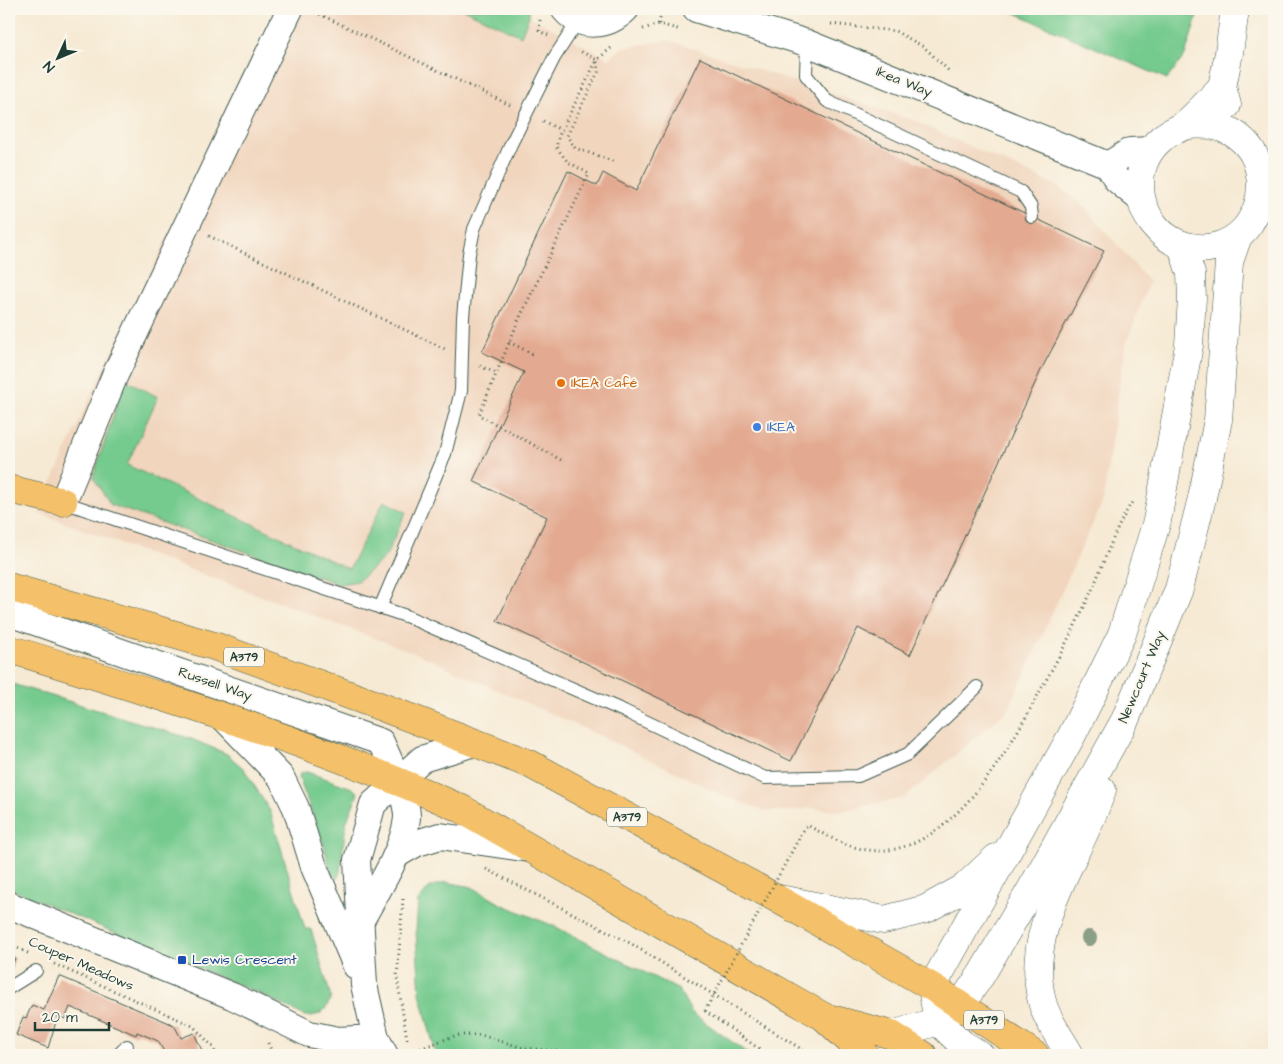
<svg xmlns="http://www.w3.org/2000/svg" width="1283" height="1064" viewBox="0 0 1283 1064" font-family="'Architects Daughter',sans-serif">
	<style>
		.built { fill: #f1d5bd }
		.green { fill: #75ca8e; stroke: #4a8461 }
		.building { fill: #e3aa91 }
		.lines { fill: none; stroke-linecap: round; stroke-linejoin: round }
		.service-casing { stroke: #3f574c; stroke-width: 14 }
		.minor-casing { stroke: #3f574c; stroke-width: 28 }
		.tertiary-casing { stroke: #3f574c; stroke-width: 29 }
		.primary-casing { stroke: #3f574c; stroke-width: 29 }
		.path { stroke: #3f574c; stroke-width: 3; stroke-dasharray: 1 4; stroke-linecap: butt }
		.service { stroke: #fff; stroke-width: 12 }
		.minor { stroke: #fff; stroke-width: 26 }
		.tertiary { stroke: #fff; stroke-width: 28 }
		.primary { stroke: #f4c16a; stroke-width: 28 }
		.path-bridge { stroke: #3f574c; stroke-width: 3; stroke-dasharray: 1 4; stroke-linecap: butt }
		.tree { fill: #8b9e88 }
		.food-dot { fill: #e8710a; stroke: #fbf7ec; stroke-width: 2 }
		.shop-dot { fill: #3f7fe0; stroke: #fbf7ec; stroke-width: 2 }
		.transit-dot { fill: #1a4fb4; stroke: #fbf7ec; stroke-width: 2 }
		.labels { text-anchor: middle; dominant-baseline: central; stroke-width: 4; stroke-linejoin: round; paint-order: stroke }
		.shield { fill: #fbf7ec; stroke: #61756b; stroke-width: 1 }
		.shield-label { font-size: 12px; font-weight: bold; fill: #1f3d34 }
		.street-label { font-size: 14px; fill: #1f3d34; stroke: #fbf7ec }
		.food-label { font-size: 14px; fill: #c56008; stroke: #fbf7ec; text-anchor: start }
		.shop-label { font-size: 14px; fill: #366cbe; stroke: #fbf7ec; text-anchor: start }
		.transit-label { font-size: 14px; fill: #164399; stroke: #fbf7ec; text-anchor: start }
	</style>
	<rect width="100%" height="100%" fill="#fbf7ec"/>
	<filter id="ink" filterUnits="userSpaceOnUse"><feTurbulence type="fractalNoise" baseFrequency=".02" numOctaves="2"/><feDisplacementMap in="SourceGraphic" scale="10" xChannelSelector="R" yChannelSelector="G"/><feConvolveMatrix kernelMatrix="1 2 1 2 8 2 1 2 1" color-interpolation-filters="sRGB"/></filter>
	<filter id="wash" filterUnits="userSpaceOnUse"><feTurbulence type="fractalNoise" baseFrequency=".0096" numOctaves="4" result="noise"/><feDisplacementMap in="SourceGraphic" scale="20" xChannelSelector="R" yChannelSelector="G"/><feGaussianBlur stdDeviation="1.12" result="paint"/><feColorMatrix in="noise" values="0 0 0 0 0 0 0 0 0 0 0 0 0 0 0 0 0 1.4 0 .05"/><feComposite in="paint" operator="in"/></filter>
	<g filter="url(#wash)">
		<rect width="100%" height="100%" fill="#f6ead4"/>
		<polygon class="built" points="279,9 529,9 529,16 609,59 622,48 668,40 912,120 1053,184 1080,202 1149,282 1125,347 1103,501 1008,710 904,798 840,811 811,808 792,811 764,811 727,797 607,739 420,655 38,513 97,382"/>
		<g class="green">
			<polygon points="463,9 529,9 529,16 521,36"/>
			<polygon points="1006,9 1158,9 1197,17 1185,55 1167,79"/>
			<polygon points="128,381 158,397 127,465 349,569 384,501 406,512 386,556 358,581 339,584 111,505 93,477 123,386"/>
			<path d="M 9,683 L 189,738 L 227,754 L 244,769 L 270,811 L 305,929 L 311,929 L 331,997 C 326,1011 320,1017 305,1016 L 258,993 L 9,888 Z"/>
			<polygon points="307,772 352,788 358,793 346,823 340,872 337,879 331,874 324,845 299,778 300,773"/>
			<polygon points="446,882 472,887 501,904 556,927 679,990 692,1013 750,1055 436,1055 420,993 416,931 418,901 430,887"/>
		</g>
		<g id="blocks">
			<g class="building">
				<polygon points="700,58 1104,251 1042,368 910,655 858,628 791,761 497,621 547,517 473,481 524,372 482,352 568,171 597,186 603,173 636,191"/>
				<polygon points="9,955 15,958 9,975"/>
				<polygon points="59,976 174,1025 181,1038 194,1033 204,1055 166,1055 158,1041 137,1032 136,1035 70,1007 65,1019 58,1015 48,1048 16,1035 23,1017 26,1018 32,1005 44,1010"/>
			</g>
		</g>
	</g>
	<g filter="url(#ink)">
		<use href="#blocks" fill-opacity="0" stroke="#3f574c" stroke-width="1"/>
		<g class="lines">
			<g class="service-casing">
				<g id="service">
					<polyline points="807,43 806,75 827,101 1021,192 1031,207 1032,217"/>
					<polyline points="63,502 406,616 624,711 765,778 858,776 908,754 977,687"/>
					<polyline points="380,608 445,454 461,391 463,317 469,254 474,229 511,144 554,58 578,21"/>
					<polyline points="9,988 36,971"/>
					<polyline points="118,1055 127,1046"/>
				</g>
			</g>
			<g class="minor-casing">
				<g id="minor">
					<path d="M 564,9 C 581,30 608,27 626,9"/>
					<polyline points="696,9 807,43 1108,165 1117,180 1140,199"/>
					<polyline points="1108,165 1130,151 1151,150"/>
					<polyline points="63,502 115,375 290,9"/>
					<path d="M 9,613 L 381,742 C 389,760 408,798 407,818 C 404,850 375,894 360,922"/>
					<polyline points="222,716 281,777 296,808 314,867 356,966"/>
					<polyline points="396,855 417,843 440,836 530,849"/>
					<polyline points="9,905 232,996 309,1034 338,1040 376,1038"/>
					<polyline points="385,1055 376,1038 364,985 357,860 373,804 422,759 474,743"/>
				</g>
			</g>
			<g class="tertiary-casing">
				<g id="tertiary">
					<polyline points="1227,105 1222,87 1229,53 1235,9"/>
					<path d="M 1183,126 C 1281,110 1283,239 1208,248 C 1188,250 1168,242 1155,226 C 1133,200 1135,160 1162,138 C 1169,132 1178,130 1184,125 C 1198,114 1210,99 1222,87"/>
					<polyline points="785,900 884,920 926,909 964,888 996,858"/>
					<polyline points="892,1035 938,1021 961,1004 981,975 1036,881 1125,720 1179,589 1202,498 1218,420 1229,262 1237,239"/>
					<polyline points="980,1055 962,1044 938,1021 932,987 1072,735 1122,634 1157,521 1189,345 1192,298 1191,274 1182,246"/>
					<path d="M 1070,1055 C 1062,1040 1048,1022 1043,1005 C 1021,929 1079,859 1102,790"/>
				</g>
			</g>
			<g class="primary-casing">
				<g id="primary">
					<polyline points="9,489 63,502"/>
					<polyline points="9,587 214,646 374,704 530,764 776,898 932,987 1035,1055"/>
					<path d="M 9,649 C 162,696 316,743 462,809 L 824,1017 L 865,1055"/>
					<polyline points="828,1018 892,1035 923,1055"/>
				</g>
			</g>
			<g class="path">
				<polyline points="315,12 510,105"/>
				<polyline points="540,20 539,31 548,35"/>
				<polyline points="659,24 662,9"/>
				<polyline points="831,24 895,31 924,47 950,72"/>
				<polyline points="643,29 659,24 681,30"/>
				<polyline points="611,48 597,60 598,72 567,136 575,148 615,162"/>
				<polyline points="543,121 561,130"/>
				<polyline points="209,236 445,349"/>
				<polyline points="509,342 533,354"/>
				<polyline points="480,366 496,373"/>
				<polyline points="561,460 479,415 519,319 589,174 567,161 556,147 560,133 597,60 580,51"/>
				<path d="M 803,831 L 807,825 C 824,834 842,845 862,849 C 945,866 1008,751 1040,691 C 1058,659 1076,625 1092,590 C 1105,560 1115,528 1133,501"/>
				<polyline points="486,869 630,943 811,1055"/>
				<polyline points="403,899 397,977 407,1039"/>
				<polyline points="9,944 30,954"/>
				<polyline points="54,964 193,1026 213,1047 216,1055"/>
				<polyline points="705,1011 768,1055"/>
				<polyline points="268,1043 273,1055"/>
				<polyline points="411,1052 457,1035 481,1035 523,1048 600,1055"/>
				<polyline points="632,1055 649,1052 659,1055"/>
			</g>
			<use href="#service" class="service"/>
			<use href="#minor" class="minor"/>
			<use href="#tertiary" class="tertiary"/>
			<use href="#primary" class="primary"/>
			<polyline class="path-bridge" points="705,1011 803,831"/>
		</g>
		<circle class="tree" cx="1089" cy="938" r="8"/>
	</g>
	<circle class="food-dot" cx="561" cy="383" r="5"/>
	<circle class="shop-dot" cx="757" cy="427" r="5"/>
	<rect class="transit-dot" x="177" y="955" width="10" height="10" rx="2.5"/>
	<g class="labels">
		<g class="shield">
			<rect x="224" y="647.5" width="40" height="19" rx="4"/>
			<rect x="607" y="807.5" width="40" height="19" rx="4"/>
			<rect x="964" y="1010.5" width="40" height="19" rx="4"/>
		</g>
		<g class="shield-label">
			<text x="244" y="657">A379</text>
			<text x="627" y="817">A379</text>
			<text x="984" y="1020">A379</text>
		</g>
		<g class="street-label">
			<text transform="translate(904 82) rotate(22)">Ikea Way</text>
			<text transform="translate(1142 677) rotate(-67)">Newcourt Way</text>
			<text transform="translate(215 684) rotate(19)">Russell Way</text>
			<text transform="translate(81 964) rotate(24)">Couper Meadows</text>
		</g>
		<g class="food-label">
			<text x="571" y="383">IKEA Café</text>
		</g>
		<g class="shop-label">
			<text x="767" y="427">IKEA</text>
		</g>
		<g class="transit-label">
			<text x="192" y="960">Lewis Crescent</text>
		</g>
	</g>
	<rect width="1283" height="1064" fill="none" stroke="#fbf7ec" stroke-width="30"/>
	<g transform="translate(58 58) rotate(226)" stroke="#fbf7ec" stroke-width="4" paint-order="stroke">
	<path d="M0-4L9 19L0 12L-9 19Z" fill="#1f3d34"/>
	<text y="-8" font-size="14" font-weight="bold" text-anchor="middle" fill="#1f3d34">N</text>
	</g>
	<path d="M35 1022v8h74v-8" fill="none" stroke="#1f3d34" stroke-width="2.5"/>
	<text x="42" y="1022" font-size="15" fill="#1f3d34" stroke="#fbf7ec" stroke-width="4" paint-order="stroke">20 m</text>
</svg>
